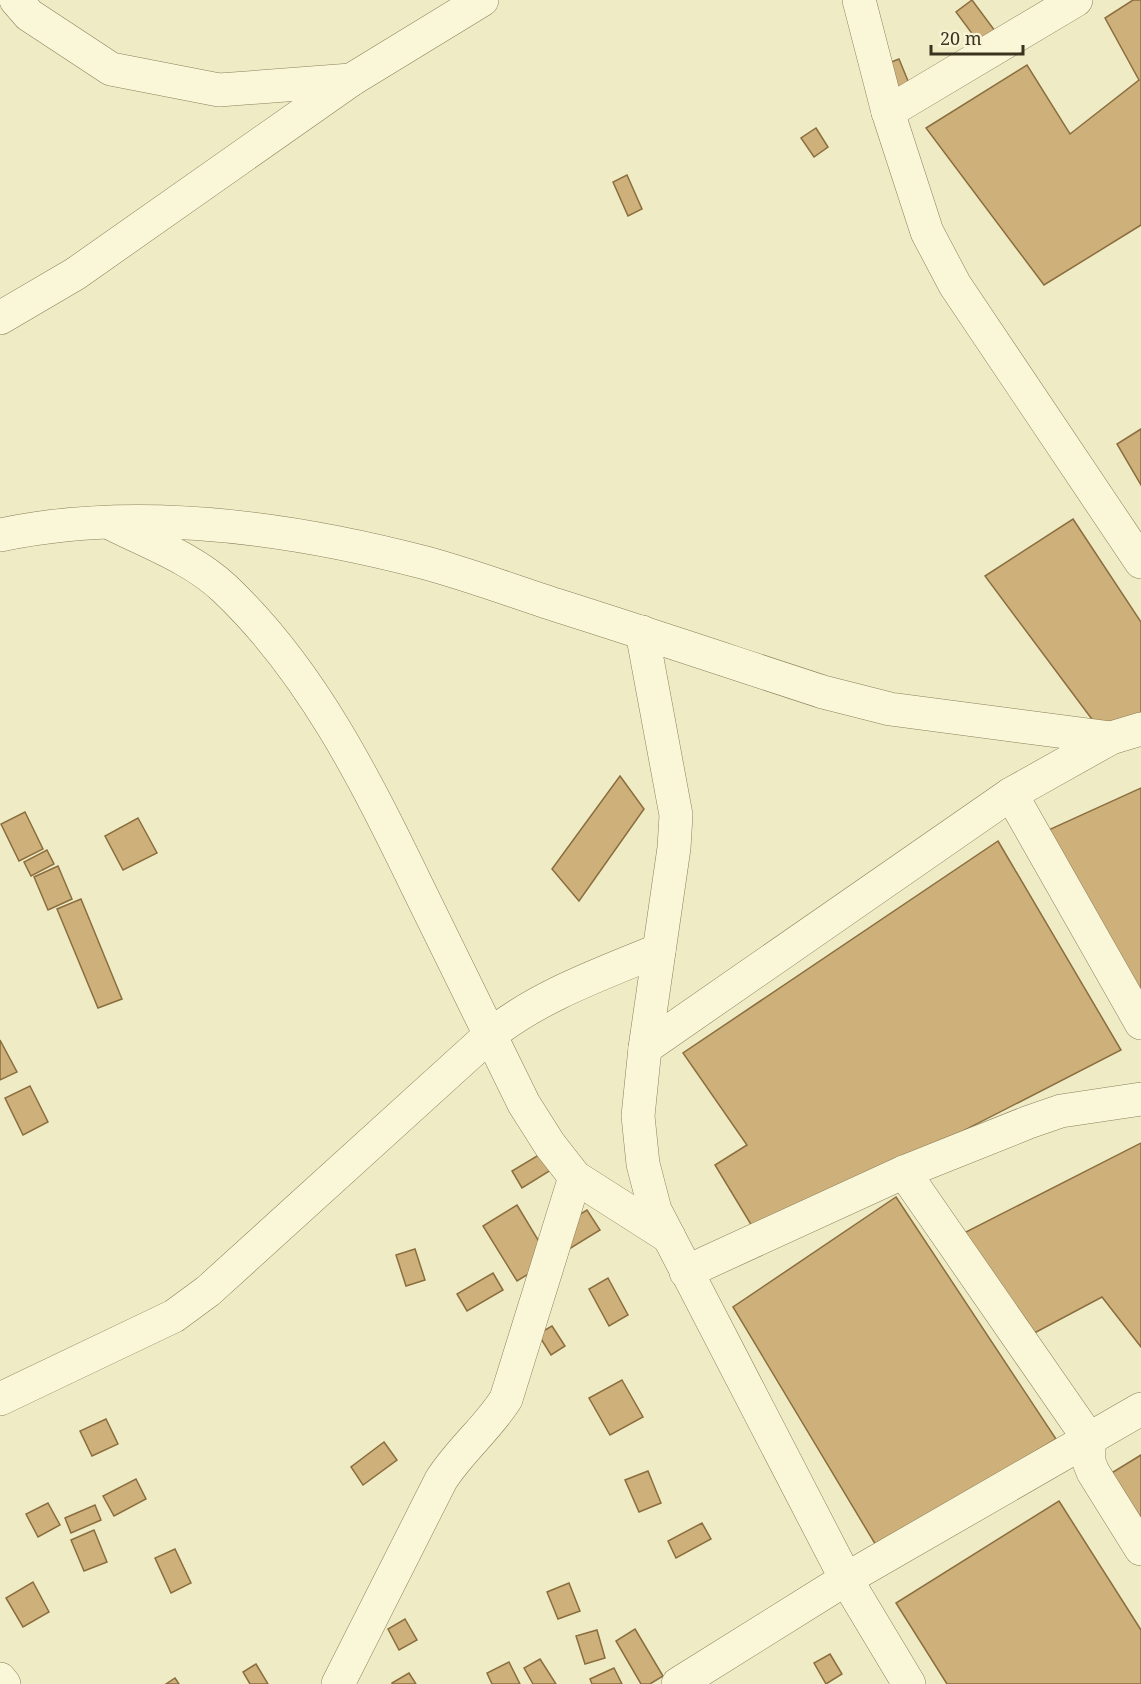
<svg xmlns="http://www.w3.org/2000/svg" width="1141" height="1684" viewBox="0 0 1141 1684" font-family="'Noto Serif',serif">
	<style>
		.building { fill: #ceb07a; stroke: #8b6e3f; stroke-width: 1.5 }
		.lines { fill: none; stroke-linecap: round; stroke-linejoin: round }
		.minor-casing { stroke: #8b7f5a; stroke-width: 34 }
		.minor { stroke: #faf7d9; stroke-width: 33 }
	</style>
	<rect width="100%" height="100%" fill="#efecc5"/>
	<g class="building">
		<polygon points="972,0 1001,39 985,51 956,12"/>
		<polygon points="1133,0 1141,0 1141,225 1044,285 926,128 1027,65 1070,134 1139,80 1105,18"/>
		<polygon points="899,59 913,93 895,100 881,66"/>
		<polygon points="816,128 828,147 814,157 801,138"/>
		<polygon points="627,175 642,209 628,216 613,182"/>
		<polygon points="1141,429 1141,485 1117,444"/>
		<polygon points="1073,519 1141,622 1141,726 1109,742 985,576"/>
		<polygon points="620,776 644,809 579,901 552,869"/>
		<polygon points="1141,788 1141,1038 1044,832"/>
		<polygon points="25,812 43,849 19,861 1,824"/>
		<polygon points="138,818 157,853 123,870 105,836"/>
		<polygon points="998,841 1121,1050 758,1236 715,1165 747,1145 683,1053"/>
		<polygon points="47,850 54,864 31,876 24,862"/>
		<polygon points="58,866 72,899 48,910 34,877"/>
		<polygon points="81,899 122,999 98,1008 57,909"/>
		<polygon points="0,1040 17,1072 0,1080"/>
		<polygon points="30,1086 48,1122 23,1135 5,1098"/>
		<polygon points="1141,1143 1141,1347 1102,1297 1025,1338 960,1235"/>
		<polygon points="542,1153 551,1170 522,1188 512,1171"/>
		<polygon points="896,1197 1056,1439 877,1547 733,1307"/>
		<polygon points="517,1205 538,1240 587,1210 600,1230 517,1281 483,1226"/>
		<polygon points="415,1249 425,1280 406,1286 396,1255"/>
		<polygon points="493,1273 503,1290 467,1311 457,1294"/>
		<polygon points="608,1278 628,1315 609,1326 589,1289"/>
		<polygon points="552,1326 565,1346 551,1355 538,1334"/>
		<polygon points="622,1380 643,1417 610,1435 589,1398"/>
		<polygon points="106,1419 118,1444 92,1456 80,1431"/>
		<polygon points="384,1442 397,1460 363,1485 351,1467"/>
		<polygon points="1141,1455 1141,1537 1105,1477"/>
		<polygon points="648,1471 661,1503 639,1512 625,1480"/>
		<polygon points="136,1479 146,1499 114,1516 103,1496"/>
		<polygon points="1059,1501 1141,1630 1141,1684 947,1684 896,1603"/>
		<polygon points="48,1503 60,1525 38,1537 26,1514"/>
		<polygon points="95,1505 101,1520 71,1533 65,1518"/>
		<polygon points="702,1523 711,1539 676,1558 668,1541"/>
		<polygon points="94,1530 107,1562 84,1571 71,1540"/>
		<polygon points="175,1549 191,1583 171,1593 155,1558"/>
		<polygon points="33,1582 49,1612 23,1627 6,1598"/>
		<polygon points="569,1583 580,1611 558,1619 547,1592"/>
		<polygon points="405,1619 417,1640 399,1650 388,1629"/>
		<polygon points="635,1629 663,1676 650,1684 641,1684 616,1641"/>
		<polygon points="597,1630 605,1658 585,1664 576,1636"/>
		<polygon points="830,1654 842,1674 826,1684 814,1663"/>
		<polygon points="540,1659 556,1684 533,1684 524,1668"/>
		<polygon points="509,1662 520,1684 492,1684 487,1673"/>
		<polygon points="256,1664 268,1684 250,1684 243,1672"/>
		<polygon points="614,1668 622,1684 592,1684 590,1679"/>
		<polygon points="409,1673 416,1684 392,1684 392,1683"/>
		<polygon points="175,1678 179,1684 166,1684"/>
	</g>
	<g class="lines">
		<g class="minor-casing">
			<g id="minor">
				<polyline points="16,0 29,15 111,69 219,90 351,80"/>
				<polyline points="859,0 888,112 927,232 955,285 1141,562"/>
				<polyline points="888,112 1076,0"/>
				<polyline points="0,318 75,274 351,80 482,0"/>
				<path d="M 114,525 C 152,544 193,559 224,588 C 312,671 366,781 418,888 C 453,960 488,1032 524,1104 L 550,1145 L 575,1177 L 669,1237"/>
				<path d="M 0,535 C 137,506 292,528 426,563 C 470,575 513,591 556,605 C 645,633 734,663 823,692 L 890,709 L 1111,738"/>
				<polyline points="642,632 676,815 674,848 645,1048 638,1116 643,1164 655,1210 846,1579 678,1684"/>
				<polyline points="1011,794 1141,1023"/>
				<polyline points="645,1048 1011,794 1111,738 1141,729"/>
				<polyline points="904,1172 1089,1439 1089,1462 1093,1472 1141,1549"/>
				<polyline points="686,1272 904,1172 1029,1122 1061,1111 1141,1099"/>
				<path d="M 0,1399 L 174,1316 L 208,1291 L 490,1035 C 541,995 599,975 659,950"/>
				<polyline points="0,1679 4,1684"/>
				<path d="M 338,1684 L 441,1480 C 460,1450 487,1429 506,1399 L 575,1177"/>
				<polyline points="909,1684 846,1579 1141,1409"/>
			</g>
		</g>
		<use href="#minor" class="minor"/>
	</g>
	<path d="M931 45v9h92v-9" fill="none" stroke="#3b321f" stroke-width="3"/>
	<text x="940" y="45" font-size="18" fill="#3b321f" stroke="#f7f4d5" stroke-width="4.5" paint-order="stroke">20 m</text>
</svg>
